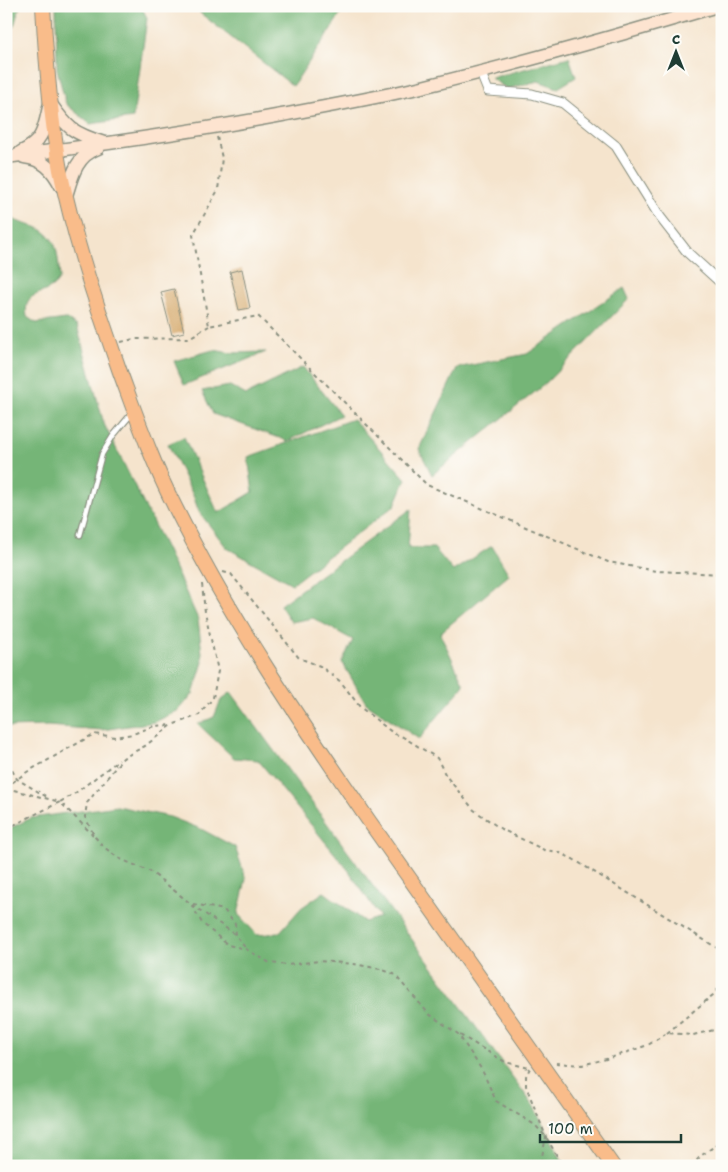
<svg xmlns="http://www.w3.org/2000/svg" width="728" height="1172" viewBox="0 0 728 1172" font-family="'Shantell Sans',sans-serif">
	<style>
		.forest { fill: #74b577; stroke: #4a7956 }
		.building { fill: #d6aa6e }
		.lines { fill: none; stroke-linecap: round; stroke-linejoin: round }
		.lane-casing { stroke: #8a9080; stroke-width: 7 }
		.street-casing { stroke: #8a9080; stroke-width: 11 }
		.secondary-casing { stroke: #8a9080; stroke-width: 15 }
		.primary-casing { stroke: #8a9080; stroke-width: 16 }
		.path { stroke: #8a9080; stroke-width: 2; stroke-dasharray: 4 4; stroke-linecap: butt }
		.lane { stroke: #fff; stroke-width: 4.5 }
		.street { stroke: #fff; stroke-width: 9 }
		.secondary { stroke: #fde4d0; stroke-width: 12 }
		.primary { stroke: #f9bc8a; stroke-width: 14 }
	</style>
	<rect width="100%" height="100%" fill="#fdfcf7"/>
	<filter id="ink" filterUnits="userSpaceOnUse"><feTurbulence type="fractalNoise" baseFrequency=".02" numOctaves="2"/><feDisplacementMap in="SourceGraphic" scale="10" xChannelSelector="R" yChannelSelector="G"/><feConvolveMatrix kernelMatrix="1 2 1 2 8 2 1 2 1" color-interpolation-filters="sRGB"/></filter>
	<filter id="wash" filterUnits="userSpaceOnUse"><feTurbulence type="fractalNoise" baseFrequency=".0096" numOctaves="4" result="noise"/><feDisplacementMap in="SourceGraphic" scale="20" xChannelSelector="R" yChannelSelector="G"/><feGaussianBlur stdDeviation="1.12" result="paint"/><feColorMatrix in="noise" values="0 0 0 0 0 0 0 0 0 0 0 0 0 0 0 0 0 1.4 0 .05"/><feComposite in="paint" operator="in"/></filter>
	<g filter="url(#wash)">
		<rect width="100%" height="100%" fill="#f5e4cd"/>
		<g class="forest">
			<polygon points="6,6 20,6 13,29 6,38"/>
			<polygon points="56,6 141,6 147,18 133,118 90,124 66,104 57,69"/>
			<polygon points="202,6 346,6 293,86 200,13"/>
			<polygon points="569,57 576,77 558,88 538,81 507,89 491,78"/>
			<path d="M 6,213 C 19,229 42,220 54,243 C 58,251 59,269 60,278 C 58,281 55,285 52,287 C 38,297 23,292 27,317 L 36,323 L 66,319 L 77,326 L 104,424 L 167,551 L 198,619 L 203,662 L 193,694 L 179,710 L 155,722 L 102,730 L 48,726 L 6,727 Z"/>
			<polygon points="624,288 629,299 546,383 432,475 419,449 457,368 527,354"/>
			<polygon points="213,350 231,353 266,352 184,385 174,361"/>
			<polygon points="303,367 341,415 288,441 213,414 202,391 230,386 246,395"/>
			<polygon points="353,419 406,479 395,505 292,584 227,548 199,512 193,495 168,444 184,437 218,513 253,492 248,457"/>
			<polygon points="411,509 408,548 434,548 453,571 492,546 509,575 440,633 464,685 419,739 366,703 342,662 353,640 313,618 291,622 280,605"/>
			<polygon points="231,692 533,1105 565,1166 6,1166 6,830 31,818 117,806 170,817 201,829 235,847 246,879 238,914 257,935 279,933 301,908 324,892 365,922 380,917 349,871 258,760 234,758 198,724 214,717 221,700"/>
		</g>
		<g id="blocks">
			<g class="building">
				<polygon points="242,269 250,308 239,310 230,272"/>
				<polygon points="174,289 184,332 172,335 161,292"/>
			</g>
		</g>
	</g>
	<g filter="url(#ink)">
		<use href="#blocks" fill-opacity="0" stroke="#8a9080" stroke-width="1"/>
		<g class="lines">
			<g class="lane-casing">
				<polyline id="lane" points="80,535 102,454 113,436 133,412"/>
			</g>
			<g class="street-casing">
				<polyline id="street" points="480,71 488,91 532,94 563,103 616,146 660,217 688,253 722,284"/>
			</g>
			<g class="secondary-casing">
				<g id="secondary">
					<path d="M 50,103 C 68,129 73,133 104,143"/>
					<path d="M 21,152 C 43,142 44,129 49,107"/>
					<path d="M 6,157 C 99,145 190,132 282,115 C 329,106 376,98 422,87 C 521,63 620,35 717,6"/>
					<path d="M 24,157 C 43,159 53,170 61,186"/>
					<path d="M 66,196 C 72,176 76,156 98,148"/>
				</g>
			</g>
			<g class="primary-casing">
				<path id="primary" d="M 43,6 C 46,61 50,116 60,170 C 74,239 97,306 120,372 C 137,418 153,464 175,507 C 231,619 298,718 369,821 C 449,936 532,1050 613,1166"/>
			</g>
			<g class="path">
				<polyline points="217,137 222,158 218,190 193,235 209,326 258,316 427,485 608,562 656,571 722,574"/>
				<polyline points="121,342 134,339 189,338 209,326"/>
				<polyline points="223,572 231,574 299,658 320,666 341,682 360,707 393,733 403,737 437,758 446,776 474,810 501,829 544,850 558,852 573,859 722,951"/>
				<polyline points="202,584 205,612 218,671 213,698 199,715 172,725 145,746 123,758 87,803 85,817 95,837 104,847 118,858 151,872 191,904 202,923 228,945 246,949 270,963 287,965 319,961 354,964 380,969 394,974 429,1014 458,1034 482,1070 496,1101 535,1125 546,1137 563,1166"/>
				<polyline points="6,765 12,770 17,779 47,797"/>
				<polyline points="6,787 27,772 94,734 115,737 133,734 154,726 172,725"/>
				<polyline points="6,788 60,802 74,794 119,760"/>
				<polyline points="6,829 60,802 93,835"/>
				<polyline points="193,904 224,910 235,924 236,935"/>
				<polyline points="192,905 236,935 246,949"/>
				<polyline points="667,1033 713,995 722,984"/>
				<polyline points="460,1035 505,1062 529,1068"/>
				<polyline points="556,1063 582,1065 610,1058 648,1045 667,1033 693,1035 722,1028"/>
				<polyline points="530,1068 526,1076 526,1086 546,1137 540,1166"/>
				<polyline points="691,1166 702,1155 722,1141"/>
			</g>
			<use href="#lane" class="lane"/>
			<use href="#street" class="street"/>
			<use href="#secondary" class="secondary"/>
			<use href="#primary" class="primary"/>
		</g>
	</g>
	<rect width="728" height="1172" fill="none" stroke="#fdfcf7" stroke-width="25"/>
	<g transform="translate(676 52)" stroke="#fdfcf7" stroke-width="4" paint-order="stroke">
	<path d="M0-4L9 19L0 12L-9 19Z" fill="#1f3d34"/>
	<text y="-8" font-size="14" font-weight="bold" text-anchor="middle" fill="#1f3d34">С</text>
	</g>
	<path d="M540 1134v8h141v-8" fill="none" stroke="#1f3d34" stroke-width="2.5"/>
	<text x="548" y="1134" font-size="15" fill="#1f3d34" stroke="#fdfcf7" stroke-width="4" paint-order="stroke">100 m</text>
</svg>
